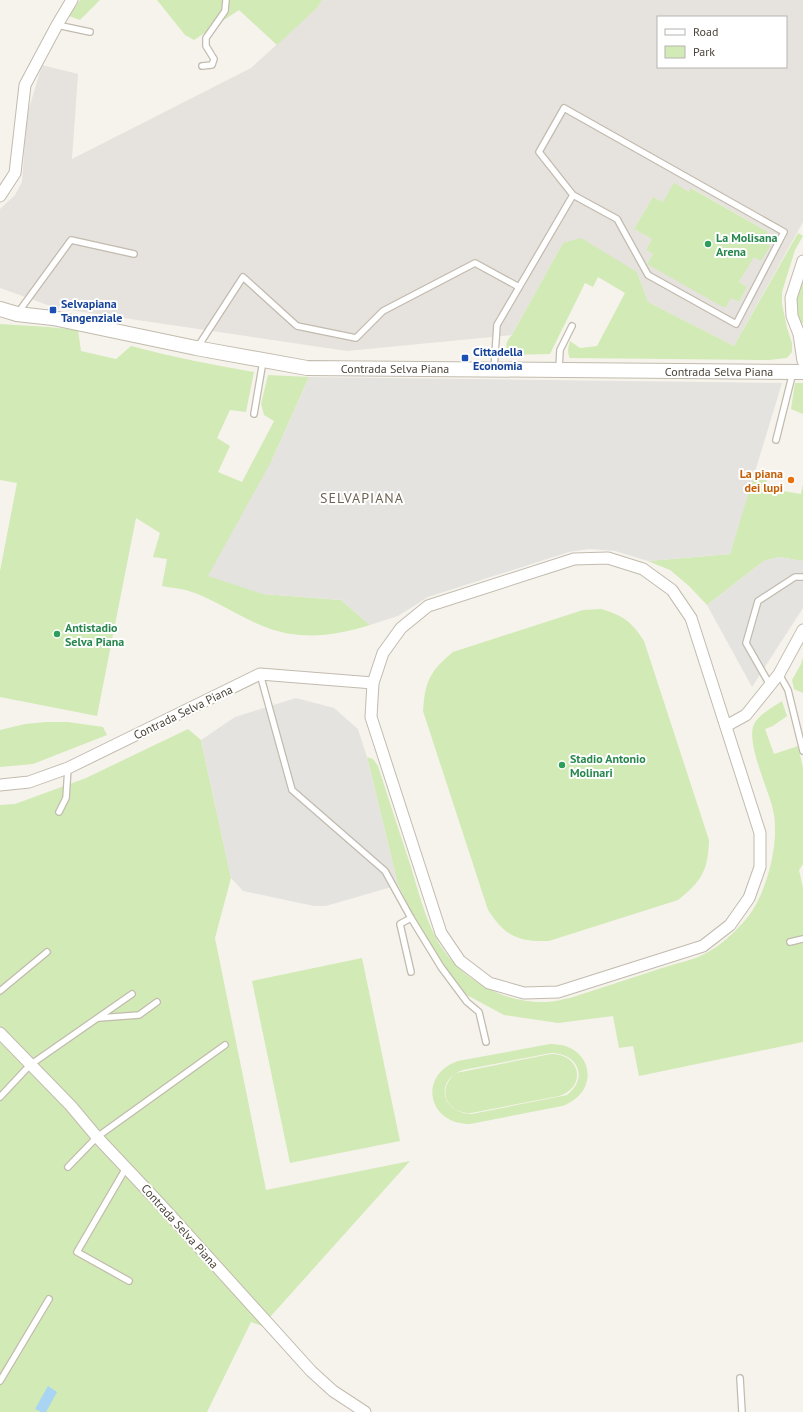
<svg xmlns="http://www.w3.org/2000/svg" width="803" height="1412" viewBox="0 0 803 1412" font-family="'PT Sans',sans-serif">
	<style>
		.industrial { fill: #e6e2dd; fill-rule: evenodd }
		.green { fill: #d2eab5; fill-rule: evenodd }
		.parking { fill: #e5e3e0 }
		.water { fill: #a9d4f2 }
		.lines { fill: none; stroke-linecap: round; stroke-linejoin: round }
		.service-casing { stroke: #c2bbae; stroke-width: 8 }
		.minor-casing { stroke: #c2bbae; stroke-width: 13 }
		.tertiary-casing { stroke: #c2bbae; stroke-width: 16 }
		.service { stroke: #fff; stroke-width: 5.5 }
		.minor { stroke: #fff; stroke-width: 11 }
		.tertiary { stroke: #fff; stroke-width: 14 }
		.leisure-dot { fill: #2e9e5b; stroke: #fff; stroke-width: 1.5 }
		.transit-dot { fill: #1a4fb4; stroke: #fff; stroke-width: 1.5 }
		.food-dot { fill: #e8710a; stroke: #fff; stroke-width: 1.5 }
		.labels { text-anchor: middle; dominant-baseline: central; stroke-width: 4; stroke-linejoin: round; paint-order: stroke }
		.leisure-label { font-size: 12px; font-weight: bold; fill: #27864d; stroke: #fff; text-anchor: start }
		.transit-label { font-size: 12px; font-weight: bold; fill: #164399; stroke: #fff; text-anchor: start }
		.street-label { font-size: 12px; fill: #4b4439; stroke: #fff }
		.food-label { font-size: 12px; font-weight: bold; fill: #c56008; stroke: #fff; text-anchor: end }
		.quarter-label { font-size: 14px; letter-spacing: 1px; fill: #6e6250; stroke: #fff }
	</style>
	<rect width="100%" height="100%" fill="#f6f3ec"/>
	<path class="industrial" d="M 322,0 L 803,0 L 803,222 L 734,346 L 648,302 L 637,272 L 563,243 L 512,335 L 347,351 L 56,308 L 0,288 L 0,209 L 15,195 L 22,182 L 27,115 L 42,65 L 78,74 L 72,159 L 251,68 L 317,8 ZM 658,17 L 786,17 L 786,67 L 658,67 ZM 692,188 L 768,232 L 739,282 L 747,287 L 739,302 L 731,297 L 647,264 L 653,254 L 646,250 L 652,239 L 634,229 L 653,197 L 663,202 L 689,192 Z"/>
	<g class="green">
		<polygon points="80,0 100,0 80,20 69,16"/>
		<polygon points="157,0 322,0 317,8 277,45 239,10 194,40 185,35"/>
		<polygon points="674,183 689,192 691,188 768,232 763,242 770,246 761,261 754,257 739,282 747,287 739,302 731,298 725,308 647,264 653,254 646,250 652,239 634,229 653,197 663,202"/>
		<path d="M 798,233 L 803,236 L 795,250 L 782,292 L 782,304 L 787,328 L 792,343 L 792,352 L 787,358 L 769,360 L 570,358 C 567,352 568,348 570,341 L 580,348 L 597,346 L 625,293 L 598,277 L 593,287 L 585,283 L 550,354 L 509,355 C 505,346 505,342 512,335 L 563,243 L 581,238 L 637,272 L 648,302 L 734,346 Z"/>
		<path d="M 803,272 L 803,323 L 800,326 C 792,303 795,295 803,272 Z"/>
		<path d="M 0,324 L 48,327 L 78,330 L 81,351 L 116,359 L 131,346 C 172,357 213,365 254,372 L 246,412 L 230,410 L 217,438 L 230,446 L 218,472 L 242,482 L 274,421 L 264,415 L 261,404 L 268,375 L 309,377 L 272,460 L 263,594 L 341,600 L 370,625 C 344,633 318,638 291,634 C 256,629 228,606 195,593 C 185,589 173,588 162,586 L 167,559 L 153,557 L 160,533 L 136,518 L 97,716 L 0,697 L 0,571 L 17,483 L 0,480 Z"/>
		<polygon points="795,383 803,383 803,414 791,409"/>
		<polygon points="754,472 768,474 765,488 801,494 803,484 803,561 779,557 764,561 707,605 689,586 670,570 648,561 730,554"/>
		<path d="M 601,609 C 624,616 631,621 644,641 L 709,840 C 708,870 702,881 678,900 L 549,941 C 518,942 505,936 488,910 L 423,711 C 425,681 430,671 453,652 L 583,610 Z"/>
		<polygon points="803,657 803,693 794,689 792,680 801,664"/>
		<path d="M 782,701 L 787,716 L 773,726 L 765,729 L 774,754 L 798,746 L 803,768 L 803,864 L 799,870 L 803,888 L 803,1042 L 639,1076 L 633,1046 L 619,1048 L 613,1016 L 558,1023 L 504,1015 L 463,993 L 440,962 L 417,923 L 398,885 L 367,757 L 373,759 L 378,766 C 389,800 400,834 411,867 C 418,890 424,914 435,936 C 456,977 500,1003 546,1002 C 554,1002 563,999 570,998 C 601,988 632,978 662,968 C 677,963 695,960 708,952 C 722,945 744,924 752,911 C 769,885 781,836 772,806 C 767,787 748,746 753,727 C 756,716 773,707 782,701 Z"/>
		<polygon points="46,722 68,722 103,727 107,735 33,764 0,767 0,730 25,724"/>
		<polygon points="188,729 201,740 231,878 215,938 266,1190 410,1161 262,1326 251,1322 207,1412 0,1412 0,805 15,804 86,778"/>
		<polygon points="362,958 400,1141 290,1163 252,981"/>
		<path d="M 550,1044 C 593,1043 602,1092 562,1106 L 470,1124 C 427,1124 418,1075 458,1061 ZM 551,1053 C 578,1053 589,1078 567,1095 L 472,1114 C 441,1114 434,1080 463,1070 Z"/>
		<path d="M 551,1054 C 581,1054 587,1087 559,1096 L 471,1113 C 446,1114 436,1089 456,1073 Z"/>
	</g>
	<g class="parking">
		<polygon points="309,377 782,383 730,554 648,561 615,551 589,549 569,552 428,597 398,616 370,625 341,600 263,594 208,576 272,460"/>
		<polygon points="779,557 803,561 803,608 752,687 707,605 764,561"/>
		<polygon points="296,698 334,708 358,729 367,757 398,885 326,906 314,906 243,891 231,878 201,740 235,717"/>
	</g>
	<polygon class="water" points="48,1386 57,1392 46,1412 41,1412 35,1409"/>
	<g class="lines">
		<g class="service-casing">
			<g id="service">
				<polyline points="57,25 90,32"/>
				<polyline points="202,66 212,65 214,59 206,46 206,38 225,11 226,0"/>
				<polyline points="17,314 71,240 134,254"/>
				<polyline points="197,348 243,277 297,326 356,338 383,311 475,263 519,287"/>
				<polyline points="494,369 497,325 573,195 617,219 648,275 736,324 784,232 564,108 539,152 573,195"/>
				<polyline points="559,369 560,350 572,326"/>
				<polyline points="254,414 263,361"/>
				<polyline points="776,440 793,372"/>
				<polyline points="260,674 292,790 385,871 411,918 441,967 467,1002 479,1012 486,1042"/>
				<polyline points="779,674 788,690 803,751"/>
				<polyline points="770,685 746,643 758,601 795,577 803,577"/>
				<polyline points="59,812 66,798 68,768"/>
				<polyline points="411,918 400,924 411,972"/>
				<polyline points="790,942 803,939"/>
				<polyline points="0,991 47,952"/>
				<polyline points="99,1018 139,1015 157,1002"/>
				<polyline points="0,1097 30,1065 132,994"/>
				<polyline points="68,1167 97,1137 225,1045"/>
				<polyline points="126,1168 77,1252 129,1281"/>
				<polyline points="740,1378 742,1412"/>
				<polyline points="0,1381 49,1299"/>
			</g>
		</g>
		<g class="minor-casing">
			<g id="minor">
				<polyline points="0,196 15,173 25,85 57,25 72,0"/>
				<polyline points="803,261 791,298 792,316 799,334 803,361"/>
				<polygon points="608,558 643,569 672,590 691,618 760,833 760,867 749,898 730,925 703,946 558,992 524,993 489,983 460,961 441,933 371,717 373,683 383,653 401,628 428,606 574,559"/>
				<polyline points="726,726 746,715 779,674 803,630"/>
				<polyline points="0,785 29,782 68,768 260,674 373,683"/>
				<polyline points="0,1033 71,1106 97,1137 161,1205 311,1371 333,1391 365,1412"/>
			</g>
		</g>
		<g class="tertiary-casing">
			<polyline id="tertiary" points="0,309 17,314 53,318 196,348 307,368 803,372"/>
		</g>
		<use href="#service" class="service"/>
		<use href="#minor" class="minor"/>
		<use href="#tertiary" class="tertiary"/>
	</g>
	<g class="leisure-dot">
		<circle cx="708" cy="244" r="4"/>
		<circle cx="57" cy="634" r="4"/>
		<circle cx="562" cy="765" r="4"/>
	</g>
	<g class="transit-dot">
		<rect x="49" y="306" width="8" height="8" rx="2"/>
		<rect x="461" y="354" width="8" height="8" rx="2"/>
	</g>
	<circle class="food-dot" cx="791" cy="480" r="4"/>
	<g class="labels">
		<g class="leisure-label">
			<text x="716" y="237">La Molisana<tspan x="716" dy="14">Arena</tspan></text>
			<text x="65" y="627">Antistadio<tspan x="65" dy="14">Selva Piana</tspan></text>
			<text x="570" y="758">Stadio Antonio<tspan x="570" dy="14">Molinari</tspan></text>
		</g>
		<g class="transit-label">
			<text x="61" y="303">Selvapiana<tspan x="61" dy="14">Tangenziale</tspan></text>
			<text x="473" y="351">Cittadella<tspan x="473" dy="14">Economia</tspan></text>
		</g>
		<g class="street-label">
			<text x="395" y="368">Contrada Selva Piana</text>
			<text x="719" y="371">Contrada Selva Piana</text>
			<text transform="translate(183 712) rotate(-26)">Contrada Selva Piana</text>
			<text transform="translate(180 1226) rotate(48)">Contrada Selva Piana</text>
		</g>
		<g class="food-label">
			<text x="783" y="473">La piana<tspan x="783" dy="14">dei lupi</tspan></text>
		</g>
		<g class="quarter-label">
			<text x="362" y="498">SELVAPIANA</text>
		</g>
	</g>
	<rect x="657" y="16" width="130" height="52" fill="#ffffff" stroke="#b7b4b0"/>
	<rect x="665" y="29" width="20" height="6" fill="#ffffff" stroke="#b7b4b0"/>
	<text x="693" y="36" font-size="12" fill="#4b4439">Road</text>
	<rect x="665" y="46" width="20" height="12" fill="#d2eab5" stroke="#b7b4b0"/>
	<text x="693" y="56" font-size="12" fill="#4b4439">Park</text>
</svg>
